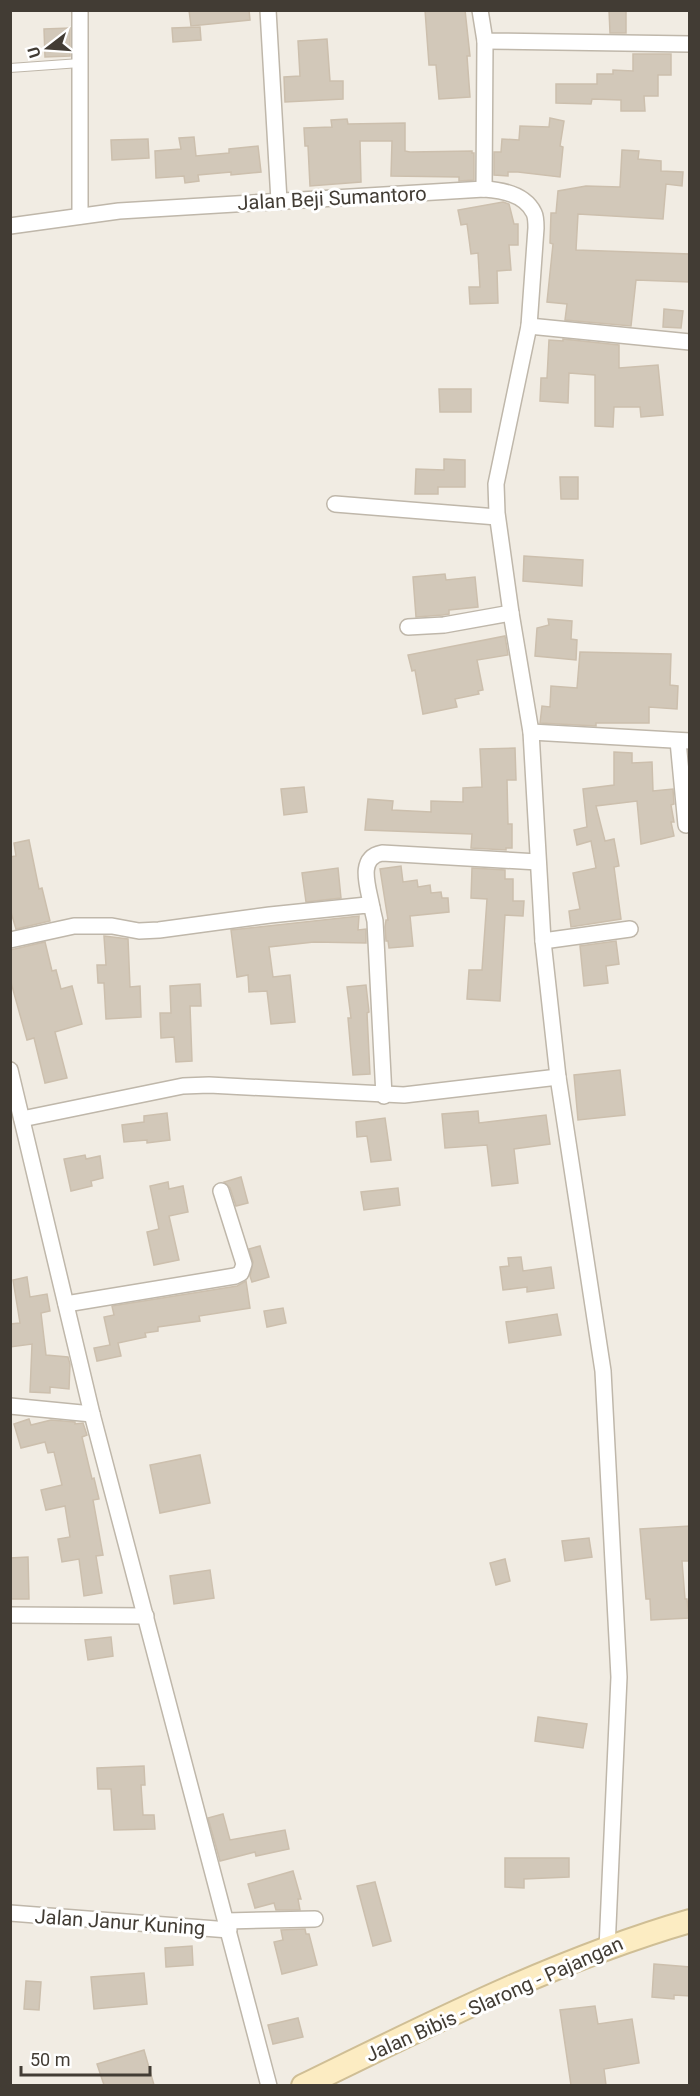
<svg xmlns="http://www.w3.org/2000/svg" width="700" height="2096" viewBox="0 0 700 2096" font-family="Roboto,sans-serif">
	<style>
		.building { fill: #d2c8b9; stroke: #ccbfad; stroke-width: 1.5 }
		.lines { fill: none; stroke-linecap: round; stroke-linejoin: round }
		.service-casing { stroke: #bfb7aa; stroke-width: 10 }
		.minor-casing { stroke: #bfb7aa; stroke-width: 18 }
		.secondary-casing { stroke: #cfbe95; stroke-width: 26 }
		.service { stroke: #fff; stroke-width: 8 }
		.minor { stroke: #fff; stroke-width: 15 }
		.secondary { stroke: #fcecc2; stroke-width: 22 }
		.labels { text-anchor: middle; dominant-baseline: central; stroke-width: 6; stroke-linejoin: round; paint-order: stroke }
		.street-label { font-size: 20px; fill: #423c34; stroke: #fff }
	</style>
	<rect width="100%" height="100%" fill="#f1ece3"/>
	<g class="building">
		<polygon points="189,10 249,10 250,20 191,26"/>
		<polygon points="425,10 465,10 470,56 467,56 470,97 439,99 436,65 429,65"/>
		<polygon points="609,10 626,10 626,33 610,33"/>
		<polygon points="200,27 201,40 173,42 172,28"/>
		<polygon points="70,28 70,56 45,57 44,29"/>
		<polygon points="327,39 330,81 343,81 343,99 285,102 284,77 300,76 298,41"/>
		<polygon points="633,54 671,54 671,75 658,75 658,96 644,96 645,111 621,111 621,100 592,99 591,104 556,103 556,84 597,84 597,74 613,74 613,70 633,71"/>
		<polygon points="550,118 564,121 560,146 563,147 560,177 518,172 508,172 508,176 494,175 494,152 501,152 502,139 519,140 520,126 549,127"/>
		<polygon points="347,119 348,124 405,123 405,151 410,152 472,151 472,153 474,153 474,180 459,181 459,177 391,176 392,141 360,141 361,182 310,186 308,146 305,146 304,128 332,127 331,120"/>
		<polygon points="194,137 196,156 229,153 229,149 258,146 261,172 231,175 231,172 198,175 199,181 185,183 184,176 156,178 155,151 181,149 179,138"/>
		<polygon points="148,139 149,158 112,160 111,140"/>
		<polygon points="622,150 639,151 638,159 661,161 661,171 683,172 682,186 666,184 663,219 578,214 576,250 690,254 690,282 636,280 631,326 565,320 567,304 547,302 553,244 550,243 551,213 556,213 558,191 586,186 620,187"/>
		<polygon points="503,202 509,204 514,224 518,224 518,245 509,245 511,270 497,271 498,303 470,304 469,287 480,287 478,253 471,254 467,224 461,225 458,210"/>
		<polygon points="664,309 683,311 681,328 663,327"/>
		<polygon points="563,339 619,345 619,368 658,365 663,415 641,417 640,407 614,407 613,427 595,426 595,375 569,373 568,403 540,401 541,378 547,378 549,340 563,341"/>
		<polygon points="439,389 471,389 471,412 440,412"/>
		<polygon points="444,459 465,460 465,487 438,487 438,494 415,494 416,469 444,470"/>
		<polygon points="560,477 578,477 578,499 561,499"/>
		<polygon points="524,556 583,560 582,586 523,581"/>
		<polygon points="445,574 446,580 475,577 478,607 449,610 449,614 443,615 416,617 413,577"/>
		<polygon points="548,619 572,621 571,639 577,640 576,660 535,656 537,628 549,625"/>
		<polygon points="505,636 508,655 477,660 483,690 478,691 479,694 455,699 457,707 423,714 415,670 412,671 408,655"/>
		<polygon points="580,652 671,654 670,685 678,686 677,709 649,707 649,723 596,723 596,726 540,723 542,706 550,707 551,686 577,688"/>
		<polygon points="515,748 516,780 507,780 508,824 512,824 512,848 506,848 506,850 471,848 472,834 365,830 368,799 393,801 392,810 431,812 431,801 463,802 463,788 482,787 480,749"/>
		<polygon points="614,752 632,753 632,763 652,762 653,791 673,789 674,804 671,805 674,822 671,822 674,836 641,844 637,801 596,806 605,841 614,839 619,866 614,867 621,919 571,927 569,911 580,909 573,873 596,868 591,841 577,845 574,830 587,827 583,789 614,785"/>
		<polygon points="304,787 307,812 284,815 281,789"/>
		<polygon points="29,840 39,889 42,888 50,921 16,929 10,909 10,857 16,856 14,843"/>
		<polygon points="401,866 403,882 417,880 418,887 430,885 431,893 441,892 442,898 448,898 449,912 410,916 413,946 389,948 388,941 386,941 385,927 386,920 388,920 380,869"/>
		<polygon points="338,868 341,898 306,902 302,873"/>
		<polygon points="472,868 505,870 505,879 513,879 513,901 524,901 523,916 505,915 500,1001 467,999 469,970 482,970 487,899 471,898"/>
		<polygon points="359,916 358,930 366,929 366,943 314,942 269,947 273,977 290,975 295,1022 271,1024 267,991 249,992 248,975 237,977 231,930"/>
		<polygon points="104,936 128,939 130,987 140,986 141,1017 106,1019 104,983 98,983 97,965 106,965"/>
		<polygon points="616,941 619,964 606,966 608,983 584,986 580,946"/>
		<polygon points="45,942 52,971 56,970 61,989 72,986 82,1024 55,1032 67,1078 45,1083 34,1038 27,1040 10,979 10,950"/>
		<polygon points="200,984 201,1006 190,1006 192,1061 176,1062 174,1037 161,1038 160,1013 171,1013 170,986"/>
		<polygon points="366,985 369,1012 367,1013 370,1074 353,1075 348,1018 351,1018 347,987"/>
		<polygon points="620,1070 625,1115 578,1120 574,1075"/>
		<polygon points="478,1111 479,1123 546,1115 550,1144 514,1149 518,1183 492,1186 487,1145 445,1148 442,1114"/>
		<polygon points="167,1113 170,1140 147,1143 147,1140 124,1142 122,1125 144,1122 144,1116"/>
		<polygon points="385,1118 391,1160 371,1162 367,1136 357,1137 356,1122"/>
		<polygon points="85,1155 86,1159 100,1156 103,1178 91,1181 92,1186 71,1191 64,1159"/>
		<polygon points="241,1177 248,1203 236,1206 230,1188 224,1182"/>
		<polygon points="168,1182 169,1189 183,1186 188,1212 169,1216 179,1260 154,1265 147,1232 159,1229 150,1186"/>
		<polygon points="398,1188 400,1205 364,1210 361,1192"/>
		<polygon points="260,1246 269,1277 252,1282 250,1276 253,1262 249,1249"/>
		<polygon points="521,1257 523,1271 551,1267 554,1288 527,1292 527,1287 503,1290 500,1267 509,1266 508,1258"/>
		<polygon points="27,1277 30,1297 47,1294 50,1311 41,1313 46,1355 68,1357 70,1364 69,1389 50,1387 50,1393 30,1392 32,1344 10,1347 10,1324 20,1323 13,1280"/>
		<polygon points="246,1281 250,1308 199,1316 200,1321 158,1327 158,1331 145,1333 146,1337 118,1343 121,1356 97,1361 94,1348 110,1345 104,1317 114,1315 112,1306 237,1286"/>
		<polygon points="283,1308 286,1323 267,1327 264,1311"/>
		<polygon points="557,1314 561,1335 509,1343 506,1322"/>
		<polygon points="29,1419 31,1425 51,1420 75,1422 75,1424 83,1423 87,1435 82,1437 92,1479 94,1478 99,1499 93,1500 103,1555 96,1556 102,1593 84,1596 79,1559 62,1562 58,1539 70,1537 65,1506 46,1510 41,1490 62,1485 54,1452 48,1453 45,1442 21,1448 14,1424"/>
		<polygon points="200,1455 210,1503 160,1513 150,1465"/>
		<polygon points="690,1526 690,1561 682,1561 685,1599 687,1599 689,1618 651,1620 650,1599 646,1599 640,1529"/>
		<polygon points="589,1538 592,1557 565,1561 562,1541"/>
		<polygon points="28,1557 29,1599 10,1599 10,1558"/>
		<polygon points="505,1559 510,1581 496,1585 490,1563"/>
		<polygon points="210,1570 214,1598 174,1604 170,1576"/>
		<polygon points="111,1637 113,1656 88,1660 85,1640"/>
		<polygon points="538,1717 587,1724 583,1748 535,1741"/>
		<polygon points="144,1766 145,1785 141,1785 143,1815 154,1815 155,1829 114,1830 111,1789 98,1789 97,1768"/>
		<polygon points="223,1814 230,1840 285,1830 289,1849 256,1856 255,1852 220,1861 208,1818"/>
		<polygon points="505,1858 569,1858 569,1877 524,1879 524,1888 505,1887"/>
		<polygon points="293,1871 301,1899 298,1899 300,1910 276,1910 274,1903 255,1908 248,1884"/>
		<polygon points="375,1882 391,1941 373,1946 357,1886"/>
		<polygon points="305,1929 306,1934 309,1934 317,1965 282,1974 274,1942 283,1940 281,1930"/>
		<polygon points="192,1946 193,1965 166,1967 165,1948"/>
		<polygon points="654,1964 690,1967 690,1996 674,1995 674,1999 652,1997"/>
		<polygon points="144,1973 147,2004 94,2009 91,1977"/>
		<polygon points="26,1981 41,1982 39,2010 24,2009"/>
		<polygon points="595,2006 598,2024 632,2019 639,2063 604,2069 606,2085 571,2085 560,2010"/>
		<polygon points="298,2018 303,2037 273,2044 268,2025"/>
		<polygon points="144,2050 154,2085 104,2085 97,2064"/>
	</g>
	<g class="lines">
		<g class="service-casing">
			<polyline id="service" points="10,68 80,63"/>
		</g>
		<g class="minor-casing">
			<g id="minor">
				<polyline points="80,10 80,216"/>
				<polyline points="268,10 279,201"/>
				<polyline points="480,10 485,41 690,44"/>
				<polyline points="484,189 485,41"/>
				<path d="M 10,226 L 119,211 L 484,189 C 502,190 525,194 534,213 C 536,217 536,223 536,228 L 529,326 L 496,484 L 497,513 L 511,613 L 531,732 L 543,941 L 558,1077 L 603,1371 L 619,1677 L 607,1949"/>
				<polyline points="529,326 690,342"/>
				<polyline points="335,504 497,517"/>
				<polyline points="408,627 444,625 511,613"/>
				<polyline points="531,732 690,741"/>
				<polyline points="678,741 686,825"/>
				<path d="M 372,908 C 369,889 356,858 382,853 L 538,862"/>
				<polyline points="10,940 74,926 112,926 139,931 159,930 270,915 367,905 372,908 375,921 384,1096"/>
				<polyline points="543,941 630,929"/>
				<polyline points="10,1070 92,1414 269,2086"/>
				<polyline points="22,1119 183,1086 209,1085 404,1095 558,1077"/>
				<polyline points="66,1304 235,1276 241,1273 244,1264 221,1191"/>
				<polyline points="10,1406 92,1414"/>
				<polyline points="10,1615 146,1616"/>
				<polyline points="10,1913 229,1930"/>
				<polyline points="226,1921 315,1919"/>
			</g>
		</g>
		<g class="secondary-casing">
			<path id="secondary" d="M 303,2086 C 428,2025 555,1960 690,1921"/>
		</g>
		<use href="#service" class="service"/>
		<use href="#minor" class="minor"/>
		<use href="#secondary" class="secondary"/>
	</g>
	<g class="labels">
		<g class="street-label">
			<text transform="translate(332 198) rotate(-3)">Jalan Beji Sumantoro</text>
			<text transform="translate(120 1922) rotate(4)">Jalan Janur Kuning</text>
			<text transform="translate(494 1999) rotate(-24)">Jalan Bibis - Slarong - Pajangan</text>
		</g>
	</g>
	<rect width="700" height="2096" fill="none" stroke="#423c34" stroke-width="24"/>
	<g transform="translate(48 48) rotate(253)" stroke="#ffffff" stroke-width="4.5" paint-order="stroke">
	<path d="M0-4.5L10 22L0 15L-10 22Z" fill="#423c34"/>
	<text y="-9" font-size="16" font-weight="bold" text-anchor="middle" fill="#423c34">U</text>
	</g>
	<path d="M21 2066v9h129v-9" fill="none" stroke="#423c34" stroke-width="3"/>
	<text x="30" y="2066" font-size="18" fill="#423c34" stroke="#ffffff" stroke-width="4.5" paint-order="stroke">50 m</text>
</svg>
